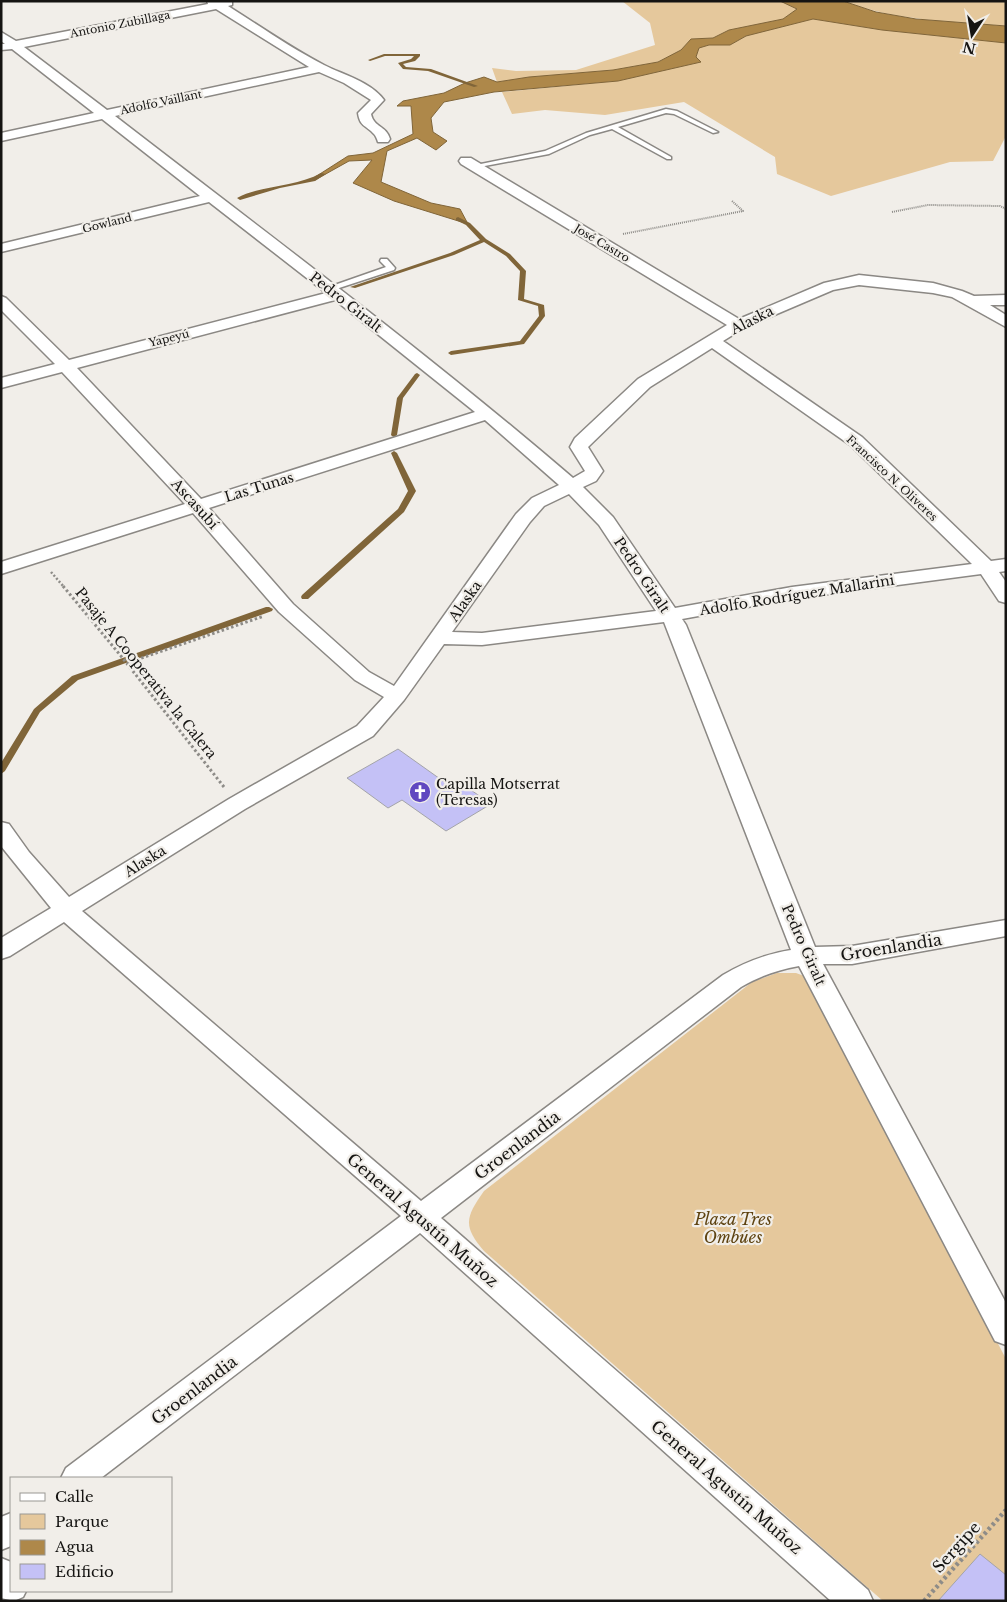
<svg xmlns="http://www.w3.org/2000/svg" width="1007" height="1602" viewBox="0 0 1007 1602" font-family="'Libre Baskerville',serif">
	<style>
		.green { fill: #e5c89c }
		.water { fill: #ae884a; stroke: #806539 }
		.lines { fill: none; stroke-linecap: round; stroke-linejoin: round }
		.stream { fill: #806539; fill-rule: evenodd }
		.building { fill: #c4c1f6; stroke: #a4a4a9 }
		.service-casing { stroke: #8b8884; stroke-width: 3 }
		.minor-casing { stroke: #8b8884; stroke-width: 3 }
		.path-far3 { stroke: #8e8c88; stroke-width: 2; stroke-dasharray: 1 1; stroke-linecap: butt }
		.path-far2 { stroke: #8e8c88; stroke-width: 2.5; stroke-dasharray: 2 2; stroke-linecap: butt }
		.path-far1 { stroke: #8e8c88; stroke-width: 3; stroke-dasharray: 2.5 2.5; stroke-linecap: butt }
		.path { stroke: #8e8c88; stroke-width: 4.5; stroke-dasharray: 3 3; stroke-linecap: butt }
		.service { fill: #fff; fill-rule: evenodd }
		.minor { fill: #fff; fill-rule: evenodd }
		.labels { text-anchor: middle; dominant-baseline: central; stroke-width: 4.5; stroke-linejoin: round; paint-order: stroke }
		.far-street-label { font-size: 11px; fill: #151412; stroke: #f1eee9 }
		.street-label { font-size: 14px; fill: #151412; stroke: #f1eee9 }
		.poi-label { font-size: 14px; fill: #151412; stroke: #f1eee9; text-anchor: start }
		.near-street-label { font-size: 16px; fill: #151412; stroke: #f1eee9 }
		.near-park-label { font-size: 16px; font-style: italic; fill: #5e4311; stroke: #f1eee9 }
	</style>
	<rect width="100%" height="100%" fill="#f1eee9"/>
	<g class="green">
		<polygon points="622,1 780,1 797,9 783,19 729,30 713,38 691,39 681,50 658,62 613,70 529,77 497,82 492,68 516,71 576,70 655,45 650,23"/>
		<path d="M 843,1 L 1006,1 L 1006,26 C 951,21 895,21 843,1 Z"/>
		<polygon points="813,19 882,30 1006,43 1006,136 993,161 950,162 831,196 777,174 775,157 684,102 605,115 545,110 512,114 502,92 618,81 700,62 696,57 698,48 709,45 730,45 746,36"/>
		<path d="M 777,973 L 796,973 L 807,977 L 1006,1359 L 1006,1601 L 883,1601 L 484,1251 C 463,1226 465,1218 484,1191 L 752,982 Z"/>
	</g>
	<polygon class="water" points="780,1 843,1 876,12 916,19 1006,26 1006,43 882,30 813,19 746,36 730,45 709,45 699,48 696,57 701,62 618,81 494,92 444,102 431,118 433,132 447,141 436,150 417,138 387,151 381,182 431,203 460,209 468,224 394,201 353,183 372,160 349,161 315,180 312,179 348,156 373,153 413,134 411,106 397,106 403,101 444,93 465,83 484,77 497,82 529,77 613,70 658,62 681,50 691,39 713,38 729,30 783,19 797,9"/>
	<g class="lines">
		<g class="stream">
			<polygon points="384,54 420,54 420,56 415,61 403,64 406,67 431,69 478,86 474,87 428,71 403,69 398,63 411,59 414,56 385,56 370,61 368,60"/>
			<path d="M 321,173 L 326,174 L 315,181 L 280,188 L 240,200 L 237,198 C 261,185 297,187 321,173 Z"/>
			<polygon points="458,217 470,223 486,239 510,254 526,271 524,299 544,305 545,316 524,344 451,355 448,353 451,351 520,341 539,316 538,306 518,300 520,271 506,256 484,242 454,255 355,288 350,287 450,253 480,240 466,225 456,220 456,218"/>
			<polygon points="417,373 420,375 403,398 397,435 394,437 392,436 391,435 397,398 415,374"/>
			<polygon points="394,451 397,453 416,491 404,512 308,599 302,599 301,597 302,595 398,509 408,491 391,453"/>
			<polygon points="266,607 269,607 273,609 272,611 78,680 40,712 5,771 1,774 1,763 34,709 72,676"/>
		</g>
	</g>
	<g class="building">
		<polygon points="398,749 450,786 458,781 491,804 446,831 402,800 388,808 347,778"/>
		<polygon points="980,1554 1006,1575 1006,1601 938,1601"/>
	</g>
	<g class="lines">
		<g class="service-casing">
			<g id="service">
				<polygon points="666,109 677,111 718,132 713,133 674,114 666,113 618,127 671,157 671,159 667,159 612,129 590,135 549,154 474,168 471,166 545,151 586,133"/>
				<polygon points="381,259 387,259 395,268 394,270 333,290 326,288 386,267 380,261"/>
			</g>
		</g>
		<g class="minor-casing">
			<g id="minor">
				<path d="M 207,1 L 232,1 L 232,5 L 228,6 C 260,26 291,48 324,65 C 344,75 371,82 384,100 L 371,114 C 374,128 386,125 390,139 L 388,142 L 378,142 C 377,139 376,136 374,134 C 366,125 360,127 358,113 L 371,100 L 344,83 L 319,72 L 115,116 C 269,235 425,351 573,478 L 585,471 L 570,447 L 575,438 L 638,379 L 727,325 L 461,164 L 459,161 L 461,158 L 471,158 L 739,319 L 824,283 L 859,275 L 933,283 L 962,291 L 974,296 L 1006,295 L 1006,305 L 990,305 L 1006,315 L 1006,327 L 952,297 L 933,293 L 859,285 L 833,290 L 744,328 L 723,341 L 862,437 L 991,561 L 1006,559 L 1006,571 L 999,572 L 1006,582 L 1006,603 L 999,601 L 981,574 L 792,599 L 682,619 L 686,625 L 815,947 L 852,946 L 1006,920 L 1006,936 L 852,964 L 823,964 L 1006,1303 L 1006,1345 L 995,1341 L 799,966 C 777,970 760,976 741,987 L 441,1218 L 868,1590 L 873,1601 L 831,1601 L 420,1233 L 101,1478 L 61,1478 L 66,1468 L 401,1216 L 64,922 L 10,956 L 1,959 L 1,938 L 51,908 L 1,846 L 1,822 L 9,824 L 29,852 L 69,897 L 229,799 L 357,726 L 384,697 L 355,680 L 279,612 L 193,513 L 1,574 L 1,562 L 185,504 L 62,372 L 1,388 L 1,378 L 55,364 L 1,310 L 1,296 L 6,298 L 69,360 L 326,293 L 209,202 L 1,252 L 1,244 L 200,196 L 102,119 L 1,141 L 1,133 L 94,113 L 12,49 L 1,50 L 1,44 L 5,44 L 1,41 L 1,32 L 16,41 L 208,4 ZM 216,9 L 309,67 L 107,110 L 24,47 ZM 335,300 L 475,412 L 201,499 L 77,368 ZM 712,348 L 850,445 L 972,564 L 792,587 L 675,608 L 613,517 L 583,487 L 596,481 L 603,471 L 588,447 L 650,387 ZM 485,420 L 559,485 L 532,498 L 516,514 L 394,686 L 369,672 L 293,604 L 209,508 ZM 569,494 L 599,525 L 656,611 L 482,633 L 452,632 L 530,522 L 544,506 ZM 664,622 L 791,950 C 766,954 745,962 723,975 L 421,1201 L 82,911 L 245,809 L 373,736 L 404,700 L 444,644 L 482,645 Z"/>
				<polygon points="11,1513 11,1546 1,1550 1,1517"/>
				<polygon points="1,1558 11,1562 11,1591 26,1591 23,1597 14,1601 1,1598"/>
			</g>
		</g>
		<g class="path-far3">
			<polyline points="892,212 928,205 1000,206 1006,209"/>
			<polyline points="623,234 743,211 732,201"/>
		</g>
		<polyline class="path-far2" points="51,572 64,587"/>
		<g class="path-far1">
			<polyline points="63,586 121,656 224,787"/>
			<polyline points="127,663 264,616"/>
		</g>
		<polyline class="path" points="924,1601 1006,1510"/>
		<use href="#service" class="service"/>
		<use href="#minor" class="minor"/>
	</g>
	<defs>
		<g id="church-disc" transform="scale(1.125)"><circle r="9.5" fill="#6048c0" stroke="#f1eee9"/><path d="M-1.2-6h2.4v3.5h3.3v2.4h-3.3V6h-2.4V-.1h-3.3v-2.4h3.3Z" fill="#fff"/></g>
	</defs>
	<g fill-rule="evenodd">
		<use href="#church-disc" x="420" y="792"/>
	</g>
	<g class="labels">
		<g class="far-street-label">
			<text transform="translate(120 24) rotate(-11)">Antonio Zubillaga</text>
			<text transform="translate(161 102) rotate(-12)">Adolfo Vaillant</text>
			<text transform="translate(107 223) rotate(-14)">Gowland</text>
			<text transform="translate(602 243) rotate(31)">José Castro</text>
			<text transform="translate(169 338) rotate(-14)">Yapeyú</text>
			<text transform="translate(892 478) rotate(43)">Francisco N. Oliveres</text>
		</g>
		<g class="street-label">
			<text transform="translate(346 302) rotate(38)">Pedro Giralt</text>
			<text transform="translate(752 320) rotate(-27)">Alaska</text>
			<text transform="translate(259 487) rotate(-17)">Las Tunas</text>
			<text transform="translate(195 504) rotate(48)">Ascasubí</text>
			<text transform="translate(642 575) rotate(56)">Pedro Giralt</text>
			<text transform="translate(797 595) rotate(-9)">Adolfo Rodríguez Mallarini</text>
			<text transform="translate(465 601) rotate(-55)">Alaska</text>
			<text transform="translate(146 673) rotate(51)">Pasaje A Cooperativa la Calera</text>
			<text transform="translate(145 861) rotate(-32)">Alaska</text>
			<text transform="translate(804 945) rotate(66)">Pedro Giralt</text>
		</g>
		<g class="poi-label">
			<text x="436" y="784">Capilla Motserrat<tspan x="436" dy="16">(Teresas)</tspan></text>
		</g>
		<g class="near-street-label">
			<text transform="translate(891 947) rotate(-9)">Groenlandia</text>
			<text transform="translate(517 1145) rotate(-37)">Groenlandia</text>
			<text transform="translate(423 1220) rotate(41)">General Agustín Muñoz</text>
			<text transform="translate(194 1390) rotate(-37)">Groenlandia</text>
			<text transform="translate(727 1487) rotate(41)">General Agustín Muñoz</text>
			<text transform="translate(956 1547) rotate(-48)">Sergipe</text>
		</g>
		<g class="near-park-label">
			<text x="733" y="1219">Plaza Tres<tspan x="733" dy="18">Ombúes</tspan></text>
		</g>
	</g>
	<rect width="1007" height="1602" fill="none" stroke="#151412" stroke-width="5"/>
	<rect x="10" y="1477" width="162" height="115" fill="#f1eee9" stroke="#999793"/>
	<rect x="20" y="1493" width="25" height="8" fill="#ffffff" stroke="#999793"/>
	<text x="55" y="1502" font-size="15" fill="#151412">Calle</text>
	<rect x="20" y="1514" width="25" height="15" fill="#e5c89c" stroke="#999793"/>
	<text x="55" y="1527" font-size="15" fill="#151412">Parque</text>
	<rect x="20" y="1540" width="25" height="15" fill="#ae884a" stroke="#999793"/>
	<text x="55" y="1552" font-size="15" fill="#151412">Agua</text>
	<rect x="20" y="1564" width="25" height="15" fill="#c4c1f6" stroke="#999793"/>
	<text x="55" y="1577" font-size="15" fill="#151412">Edificio</text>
	<g transform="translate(972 35) rotate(192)" stroke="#f1eee9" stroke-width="4" paint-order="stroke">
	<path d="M0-4L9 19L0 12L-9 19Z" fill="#151412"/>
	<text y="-8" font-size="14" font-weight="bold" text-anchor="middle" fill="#151412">N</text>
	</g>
</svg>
